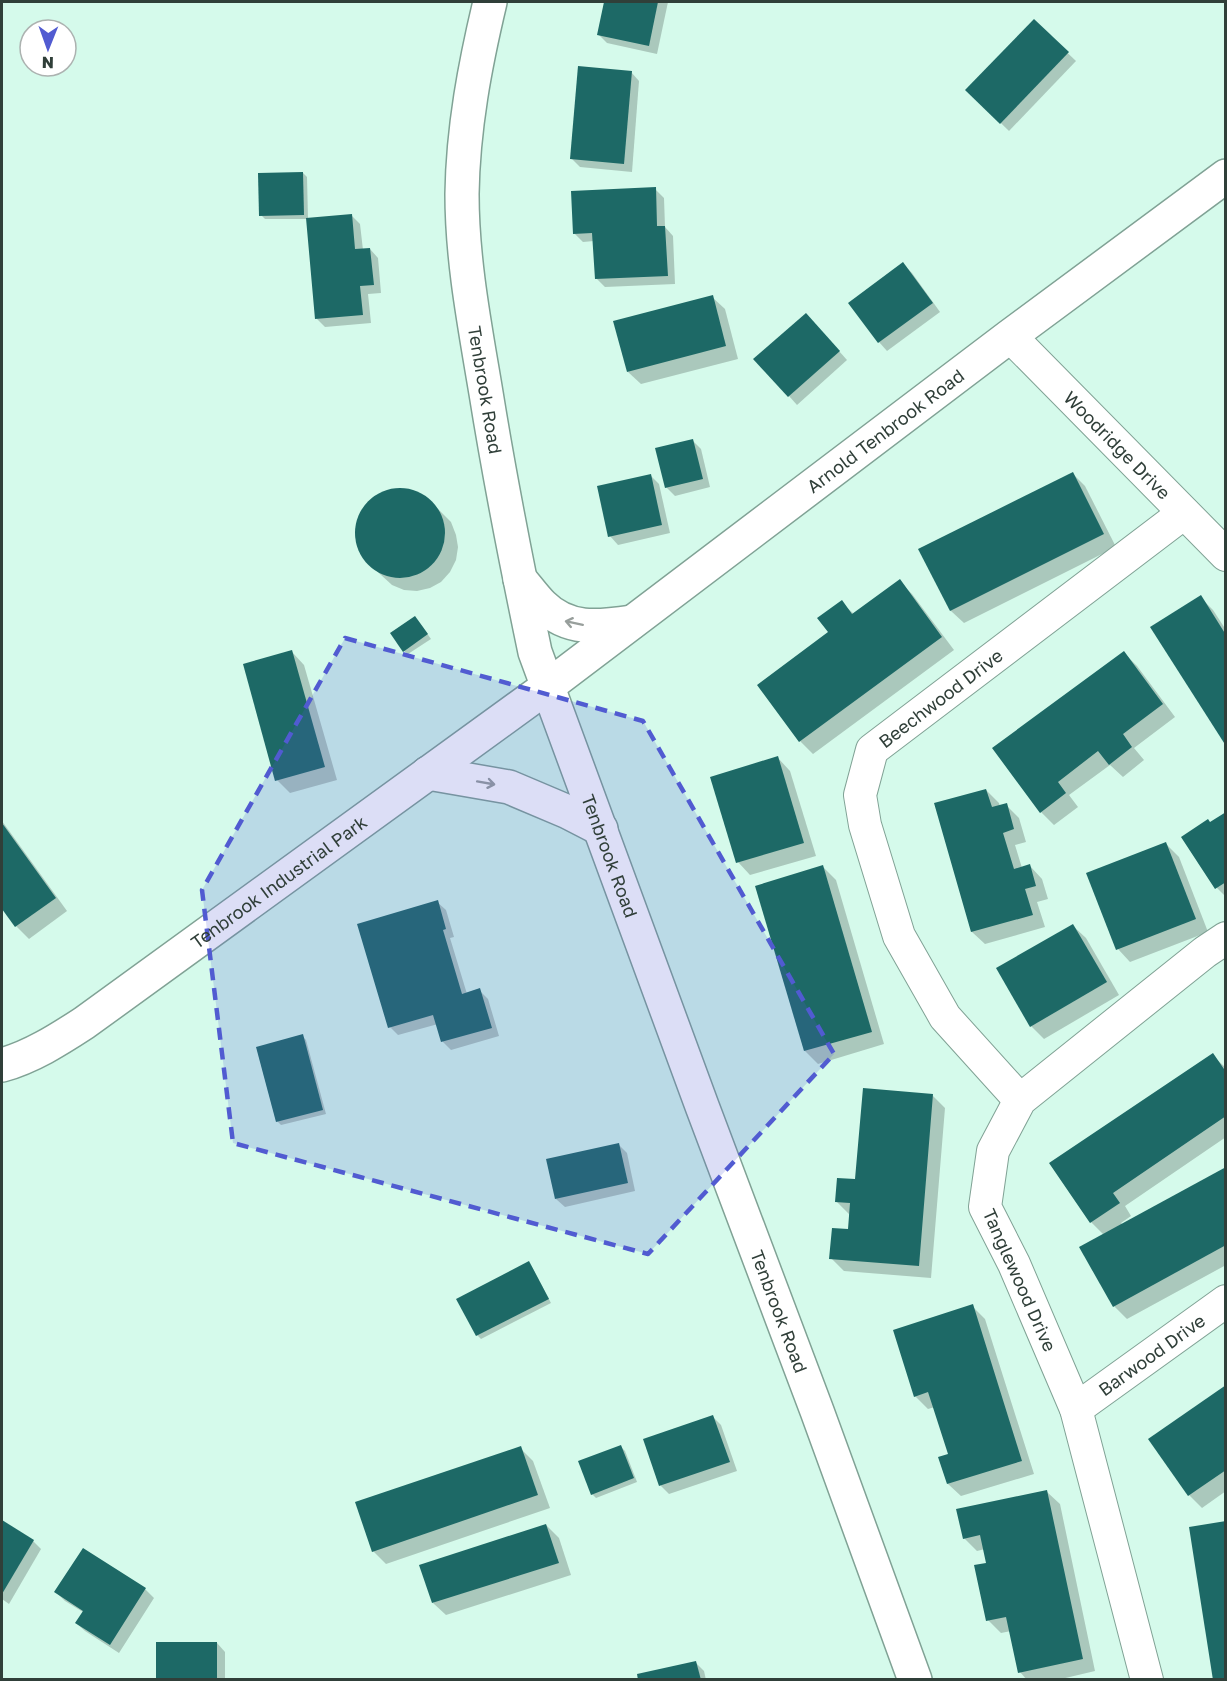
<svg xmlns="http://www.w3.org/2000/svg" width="1227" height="1681" viewBox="0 0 1227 1681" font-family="'Golos Text',sans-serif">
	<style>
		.shadow { fill: #0003 }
		.building { fill: #1d6966 }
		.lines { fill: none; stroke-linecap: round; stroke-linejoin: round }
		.street-casing { stroke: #80a295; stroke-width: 34 }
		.secondary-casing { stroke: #80a295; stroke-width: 36 }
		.street { stroke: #fff; stroke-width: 32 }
		.secondary { stroke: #fff; stroke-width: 33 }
		.oneway { stroke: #989f9c }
		.marked { fill: #515bd1; fill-opacity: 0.2; stroke: #515bd1; stroke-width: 4.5; stroke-dasharray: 12 8; stroke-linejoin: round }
		.labels { text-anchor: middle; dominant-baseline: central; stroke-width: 6; stroke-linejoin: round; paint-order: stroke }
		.street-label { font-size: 18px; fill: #303f39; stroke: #fff }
	</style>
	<rect width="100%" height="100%" fill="#d5faeb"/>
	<g class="shadow">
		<polygon points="606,2 668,2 657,54 607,43 598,34"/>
		<polygon points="1034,21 1076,61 1009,131 967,90"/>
		<polygon points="631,72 639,81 632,172 580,167 572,159"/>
		<polygon points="303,173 307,177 308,219 265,219 261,215"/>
		<polygon points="655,189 664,198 665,227 673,236 675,284 605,287 596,278 594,241 583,242 574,233"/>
		<polygon points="352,216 360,224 363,250 370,249 378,258 381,293 368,294 371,323 325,327 317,319"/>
		<polygon points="903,264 912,273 940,312 887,351 879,342"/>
		<polygon points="712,297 725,309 738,359 641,384 628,372"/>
		<polygon points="814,323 847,360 797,405 789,396"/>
		<polygon points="692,440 701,449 710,487 675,496 666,487"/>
		<polygon points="1073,474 1085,486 1116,547 964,623 951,611 920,550"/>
		<polygon points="651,476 659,484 670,533 618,545 610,536"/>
		<polygon points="404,490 416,493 428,499 451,522 456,535 458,547 456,560 450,572 441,582 430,588 417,591 404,590 392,585 368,563 360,552 356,540 356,527 360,514 368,503 378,495 390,491"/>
		<polygon points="899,581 912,594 954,650 813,754 800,741 841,602 854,614"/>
		<polygon points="1200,597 1213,610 1226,630 1226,743"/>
		<polygon points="419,622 431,639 408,654 404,651"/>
		<polygon points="292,652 304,665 337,780 290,793 277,780"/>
		<polygon points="1124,653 1137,666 1175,717 1134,748 1144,760 1123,777 1110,765 1069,795 1078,807 1054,825 1041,812"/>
		<polygon points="778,758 790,771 816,856 750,875 738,862"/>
		<polygon points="986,790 999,803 1000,807 1006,805 1019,818 1026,842 1015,845 1022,868 1030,866 1042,879 1048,899 1037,902 1045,927 985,944 972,932"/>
		<polygon points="1226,814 1226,897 1217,888 1211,824"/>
		<polygon points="2,821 67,911 29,939 16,926 2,907"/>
		<polygon points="1166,844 1179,857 1208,932 1130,962 1118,949"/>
		<polygon points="823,867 836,880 884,1044 818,1064 805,1051"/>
		<polygon points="437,902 446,910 454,937 450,938 467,994 479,990 488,999 499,1036 451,1050 443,1042 438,1024 398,1035 390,1027"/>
		<polygon points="1073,926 1086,938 1119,995 1044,1039 1031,1026"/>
		<polygon points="302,1036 306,1040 326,1114 281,1125 277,1121"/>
		<polygon points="1212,1055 1226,1068 1226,1137 1125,1206 1131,1216 1121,1223 1123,1225 1226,1169 1226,1265 1127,1319 1114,1306 1104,1235 1091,1222"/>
		<polygon points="932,1095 945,1108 931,1278 844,1271 831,1258 849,1230 849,1214 836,1201"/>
		<polygon points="618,1144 627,1153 635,1191 565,1207 556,1199"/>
		<polygon points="528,1263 532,1267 551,1303 481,1339 477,1335"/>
		<polygon points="972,1306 985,1319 1034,1474 961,1496 948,1484 950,1455 935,1407 928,1409 915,1396"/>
		<polygon points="1226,1387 1226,1491 1202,1508 1189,1495"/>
		<polygon points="713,1417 721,1425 737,1471 669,1494 661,1486 645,1440"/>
		<polygon points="621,1447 625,1451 637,1482 596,1498 592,1494"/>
		<polygon points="520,1448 533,1461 550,1508 386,1564 373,1551"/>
		<polygon points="1047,1492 1060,1504 1095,1671 1057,1680 1027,1680 1020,1672 1011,1631 1001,1633 988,1620 988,1564 985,1549 977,1551 964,1538"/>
		<polygon points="2,1522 33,1541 41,1549 9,1604 2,1599"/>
		<polygon points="546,1525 559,1538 571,1575 446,1615 433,1603"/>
		<polygon points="83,1550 145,1589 154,1598 119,1653 85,1631 76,1623 83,1612 65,1601 56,1592"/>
		<polygon points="217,1643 225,1652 225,1680 158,1680"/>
		<polygon points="696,1663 704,1671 706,1680 639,1680"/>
	</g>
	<g class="building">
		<polygon points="604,2 658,2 649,46 597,35"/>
		<polygon points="1034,19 1069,52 1000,124 965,90"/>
		<polygon points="578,66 632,71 624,164 570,159"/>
		<polygon points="303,172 304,215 259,216 258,173"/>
		<polygon points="656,187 657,226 665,226 668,276 595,279 592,233 573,234 571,191"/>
		<polygon points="352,214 355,249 370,248 374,285 360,286 363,315 315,319 306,218"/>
		<polygon points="903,262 933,303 878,343 848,303"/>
		<polygon points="713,295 726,346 627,372 613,321"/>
		<polygon points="806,313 840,351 788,397 753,359"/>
		<polygon points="693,439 703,479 665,488 655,448"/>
		<polygon points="1073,472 1104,534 950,611 918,549"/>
		<polygon points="651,474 662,525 608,537 597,486"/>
		<circle cx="400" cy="533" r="45"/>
		<polygon points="900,579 942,637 799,742 757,685 828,632 817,618 842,600 852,614"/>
		<polygon points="1201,595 1226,635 1226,746 1150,627"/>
		<polygon points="415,616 428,634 403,652 390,633"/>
		<polygon points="292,650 325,767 275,781 243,664"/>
		<polygon points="1124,651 1163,704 1123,734 1132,747 1109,765 1098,751 1058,782 1066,793 1040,813 992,748"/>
		<polygon points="778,756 804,843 736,863 710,777"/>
		<polygon points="986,789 992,807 1007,803 1014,829 1003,833 1014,869 1030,864 1036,886 1025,889 1033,915 971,932 934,803"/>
		<polygon points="1226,812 1226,882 1215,889 1181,837 1208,819 1210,822"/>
		<polygon points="2,823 56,898 15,927 2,909"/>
		<polygon points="1166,842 1196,919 1116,950 1086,873"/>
		<polygon points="823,865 872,1032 804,1051 755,886"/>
		<polygon points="438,900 446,929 443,930 462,994 480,988 492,1028 441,1042 433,1015 388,1028 357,924"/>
		<polygon points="1073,924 1107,982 1030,1027 996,968"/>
		<polygon points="303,1034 323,1110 276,1122 256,1047"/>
		<polygon points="1213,1053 1226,1072 1226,1116 1113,1193 1120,1203 1090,1223 1049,1163"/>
		<polygon points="863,1088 933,1094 919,1266 829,1259 832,1228 848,1229 850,1203 835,1202 837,1178 855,1179"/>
		<polygon points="619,1143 628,1183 555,1199 546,1159"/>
		<polygon points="1226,1167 1226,1245 1113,1307 1079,1247"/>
		<polygon points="529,1261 549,1299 476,1336 456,1299"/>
		<polygon points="973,1304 1022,1461 947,1484 938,1457 948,1454 928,1392 914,1397 893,1330"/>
		<polygon points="1226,1385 1226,1470 1188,1496 1148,1439"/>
		<polygon points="713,1415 730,1462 659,1486 643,1439"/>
		<polygon points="621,1445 634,1478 591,1495 578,1461"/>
		<polygon points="521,1446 538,1495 372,1552 355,1502"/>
		<polygon points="1047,1490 1083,1659 1018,1673 1006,1617 986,1621 974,1565 986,1563 980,1535 963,1539 956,1509"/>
		<polygon points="2,1520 34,1540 2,1594"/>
		<polygon points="1226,1521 1226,1680 1213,1680 1189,1527"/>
		<polygon points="546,1524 559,1563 432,1603 419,1565"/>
		<polygon points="83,1548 146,1588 110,1645 75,1623 83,1611 54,1592"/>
		<rect x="156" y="1642" width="61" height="38"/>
		<polygon points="696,1661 701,1680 638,1680 637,1674"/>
	</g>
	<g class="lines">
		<g class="street-casing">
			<g id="street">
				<path id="s1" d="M 1010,336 L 1226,555"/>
				<path id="s2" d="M 1020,1100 L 945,1017 L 899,936 L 865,825 L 860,795 L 872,750 L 1184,513"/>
				<path id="s3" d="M 1076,1409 L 1226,1301"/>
				<polyline points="1147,1680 1076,1409 1014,1264 985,1207 993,1151 1020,1100 1205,952 1226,938"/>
			</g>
		</g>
		<g class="secondary-casing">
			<g id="secondary">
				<path id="s4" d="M 490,2 C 475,65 463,128 462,194 C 462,261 475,327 486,393 C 500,480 517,566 535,652 L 702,1106 L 817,1411 L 915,1680"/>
				<path d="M 520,579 C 527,587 534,597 542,605 C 568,631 598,627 632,622"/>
				<polyline points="428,773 509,787 568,812 601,829"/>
				<path id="s5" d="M 2,1065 C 31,1057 58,1040 84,1023 L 547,687 L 1010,336 L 1226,176"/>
			</g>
		</g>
		<use href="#street" class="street"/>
		<use href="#secondary" class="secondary"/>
	</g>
	<defs><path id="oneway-shaft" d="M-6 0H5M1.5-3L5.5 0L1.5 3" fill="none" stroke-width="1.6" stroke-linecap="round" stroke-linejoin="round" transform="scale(1.5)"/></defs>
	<g class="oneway">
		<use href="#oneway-shaft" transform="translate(574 623) rotate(-168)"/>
		<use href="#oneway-shaft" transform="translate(486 783) rotate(10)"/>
	</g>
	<path class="marked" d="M 345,638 L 643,721 L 834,1054 L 648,1254 L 233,1143 L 202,890 Z"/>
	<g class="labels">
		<g class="street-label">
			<text stroke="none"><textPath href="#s4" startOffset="392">Tenbrook Road</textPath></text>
			<text stroke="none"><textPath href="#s5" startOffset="1089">Arnold Tenbrook Road</textPath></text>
			<text stroke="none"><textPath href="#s1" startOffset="153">Woodridge Drive</textPath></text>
			<text stroke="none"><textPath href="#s2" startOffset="484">Beechwood Drive</textPath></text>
			<text stroke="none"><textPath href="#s4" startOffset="876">Tenbrook Road</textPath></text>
			<text stroke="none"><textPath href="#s5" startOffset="333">Tenbrook Industrial Park</textPath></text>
			<text transform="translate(1020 1280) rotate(66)">Tanglewood Drive</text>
			<text stroke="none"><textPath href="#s4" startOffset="1362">Tenbrook Road</textPath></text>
			<text stroke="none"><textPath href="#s3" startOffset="93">Barwood Drive</textPath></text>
		</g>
	</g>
	<rect width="1227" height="1681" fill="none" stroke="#303f39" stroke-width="6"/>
	<g transform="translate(48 48) rotate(181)"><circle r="28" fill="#ffffff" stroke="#acb2b0" stroke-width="1.5"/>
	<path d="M0-4.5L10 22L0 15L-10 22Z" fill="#515bd1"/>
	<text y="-9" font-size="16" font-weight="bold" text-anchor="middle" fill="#303f39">N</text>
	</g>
</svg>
